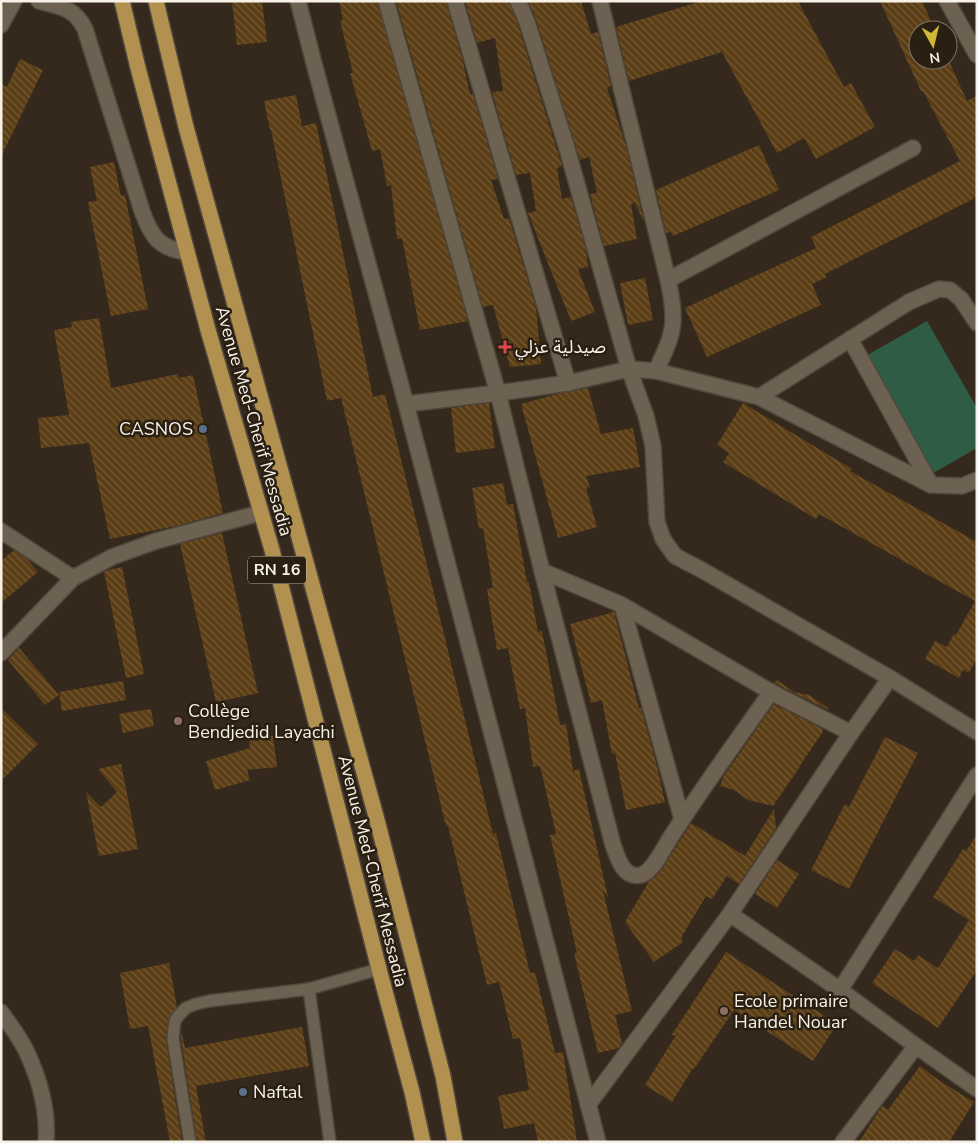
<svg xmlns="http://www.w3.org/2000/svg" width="978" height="1143" viewBox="0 0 978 1143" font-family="'Nunito Sans','Noto Sans Arabic',sans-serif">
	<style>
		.pitch { fill: #2f5c45 }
		.building { fill: url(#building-back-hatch) }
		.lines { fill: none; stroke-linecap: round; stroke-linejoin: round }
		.service-casing { stroke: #50483c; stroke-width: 14 }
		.minor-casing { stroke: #50483c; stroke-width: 18 }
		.tertiary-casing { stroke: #50483c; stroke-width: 18 }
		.trunk-casing { stroke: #50483c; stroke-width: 18 }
		.service { stroke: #6d6152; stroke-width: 11 }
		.minor { stroke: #6d6152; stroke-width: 15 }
		.tertiary { stroke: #6d6152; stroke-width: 15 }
		.trunk { stroke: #b29150; stroke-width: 15 }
		.health-dot { fill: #e0444e; stroke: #2a2012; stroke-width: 2 }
		.service-dot { fill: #5c6f8a; stroke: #2a2012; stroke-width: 2 }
		.education-dot { fill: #8d6e63; stroke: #2a2012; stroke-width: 2 }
		.labels { text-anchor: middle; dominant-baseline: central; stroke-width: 5; stroke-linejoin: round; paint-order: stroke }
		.shield { fill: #2a2012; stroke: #bab2a8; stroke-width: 1 }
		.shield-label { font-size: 16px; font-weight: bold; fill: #f8f1e8 }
		.poi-label { font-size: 18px; fill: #f8f1e8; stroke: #2a2012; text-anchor: start }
		.street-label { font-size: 18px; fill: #f8f1e8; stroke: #2a2012 }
	</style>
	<defs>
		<pattern id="building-back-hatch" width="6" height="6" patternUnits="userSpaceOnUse" patternTransform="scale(1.25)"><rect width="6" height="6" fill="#5b3e15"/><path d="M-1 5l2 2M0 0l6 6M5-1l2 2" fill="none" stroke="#735a37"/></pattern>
	</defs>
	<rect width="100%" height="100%" fill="#34291c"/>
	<polygon class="pitch" points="927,321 977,408 977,448 923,479 855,362"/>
	<g class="building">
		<polygon points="232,1 262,1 267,42 237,45"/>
		<polygon points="339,1 377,1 468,321 420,330 402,238 397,239 391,185 387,186 380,149 372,151 350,73 353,73 340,21 343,20"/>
		<polygon points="396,1 446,1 463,62 470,94 473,94 498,179 491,180 504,219 509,218 536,307 541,364 510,367 493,305 483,307"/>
		<polygon points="465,1 509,1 518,25 562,166 557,168 562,199 571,197 586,249 588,267 578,269 595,312 571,321 528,213 536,211 530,173 516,175 492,92 503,91 495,38 477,43"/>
		<polygon points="528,1 581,1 591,34 598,32 611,86 607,88 626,146 644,222 635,203 631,204 637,239 604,246 590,194 597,193 589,157 580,160 536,19"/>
		<polygon points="702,1 798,1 844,87 851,83 875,127 816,159 804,138 777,153 722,52 629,81 616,27"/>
		<polygon points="880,1 922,1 935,30 918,30 918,60 948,59 967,101 977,96 977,197 825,274 827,277 812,284 821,305 707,357 685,308 816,248 811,237 960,161 923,91 921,91"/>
		<polygon points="20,59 43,70 1,157 1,84 7,87"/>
		<polygon points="296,95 302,126 316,123 373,397 385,394 493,834 496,833 530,973 535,972 555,1053 563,1052 577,1142 538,1142 534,1123 504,1129 498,1096 529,1090 520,1038 513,1039 499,982 487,985 448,826 446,826 341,398 327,401 271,130 270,130 264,101"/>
		<polygon points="759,145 779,190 673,236 671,232 666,233 656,190"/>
		<polygon points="114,162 121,196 125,195 148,309 111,316 88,202 97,201 90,167"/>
		<polygon points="645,278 653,320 628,325 620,283"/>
		<polygon points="99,318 111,388 178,374 179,378 193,375 223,513 176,526 110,539 89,443 41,448 38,418 69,415 54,330 72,327 71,322"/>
		<polygon points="588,388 601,434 633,428 640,467 586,476 590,487 586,488 597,527 558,538 521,404 557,394"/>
		<polygon points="489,403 495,448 456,453 451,408"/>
		<polygon points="743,403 852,469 850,471 977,542 977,658 969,673 963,670 959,678 925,659 935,641 947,647 954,634 956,635 975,601 819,514 816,519 723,462 729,453 717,445"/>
		<polygon points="503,483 507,505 513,504 527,582 529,582 538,632 542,631 560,725 566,724 573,771 579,769 608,897 603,891 632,1011 615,1015 622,1043 619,1048 598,1053 574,953 577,953 550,835 556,834 540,766 533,767 525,708 520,709 508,648 497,650 487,589 493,588 483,528 479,529 472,488"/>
		<polygon points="222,533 258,693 216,702 180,544"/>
		<polygon points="14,550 26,558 38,572 1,603 1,561"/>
		<polygon points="122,567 144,674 126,678 104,572 108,570"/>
		<polygon points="614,612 639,708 641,708 657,766 665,802 626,810 615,753 612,754 602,700 591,703 570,624"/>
		<polygon points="19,648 59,695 45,705 8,660"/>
		<polygon points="777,680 794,692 809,695 828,708 828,710 774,683"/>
		<polygon points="123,681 126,700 62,711 59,692"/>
		<polygon points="774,704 823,729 822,733 801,764 799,768 773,806 748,800 734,790 720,786 723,777"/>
		<polygon points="1,708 38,744 1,781"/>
		<polygon points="151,709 154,726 123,733 119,714"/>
		<polygon points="273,736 277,767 247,770 250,780 215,790 206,761 250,748 249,739"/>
		<polygon points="885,737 918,753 849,889 811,870 845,804 849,807"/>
		<polygon points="121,764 138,849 99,856 86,792 101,807 117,792 98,769"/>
		<polygon points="774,809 776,828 739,884 727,876 712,899 706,896 681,938 683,942 654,962 625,922 649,881 656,876 664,866 691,823 745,856"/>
		<polygon points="977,834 977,970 938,1028 872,983 895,949 914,961 918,955 938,968 969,920 933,897 963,849 966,851"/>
		<polygon points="777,860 799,874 777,908 755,894"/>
		<polygon points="726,952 837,1024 813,1061 734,1010 694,1069 693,1068 672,1102 645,1085 676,1035 671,1036"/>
		<polygon points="169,963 177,1007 168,1020 166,1040 182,1142 170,1142 148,1026 130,1029 120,973"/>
		<polygon points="302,1027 309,1066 196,1086 206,1142 197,1142 181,1039 181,1030 185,1048"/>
		<polygon points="920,1066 940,1081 974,1102 949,1142 859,1142 882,1106 888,1110"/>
	</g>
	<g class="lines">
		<g class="service-casing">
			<g id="service">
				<polyline points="309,989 330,1142"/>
				<polyline points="190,1142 173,1039 174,1028 175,1021 179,1015 186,1008 196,1004 209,1001 309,989 379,969"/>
			</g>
		</g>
		<g class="minor-casing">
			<g id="minor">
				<path d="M 39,1 C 60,7 74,7 85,29 L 142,211 C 151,236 159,249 187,252"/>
				<polyline points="298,1 316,71 406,404 598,1142"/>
				<polyline points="386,1 498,393 542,571 622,605 771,692 851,733"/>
				<polyline points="455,1 568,383"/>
				<polyline points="518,1 527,22 566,145 629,369 646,416 653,446 657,522 663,539 675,556 700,569 890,678 977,732"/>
				<path d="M 600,1 L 668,280 C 671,293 673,306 673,319 C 673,337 663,355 656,371"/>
				<polyline points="947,1 977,55"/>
				<polyline points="668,280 913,148"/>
				<polyline points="850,339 931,485"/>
				<polyline points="759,397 909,302 939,289 950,290 961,299 977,323"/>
				<polyline points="406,404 498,393 568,383 629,369 656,371 759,397 931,485 962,486 977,480"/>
				<polyline points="1,531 73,578"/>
				<path d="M 542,571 L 613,845 C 618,858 623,879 641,875 C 652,872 663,850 669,840 C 701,789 737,741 771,692"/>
				<polyline points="622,605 682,819"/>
				<polyline points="1,653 73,578 112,557 156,541 260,513"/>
				<polyline points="730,914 840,990 916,1046 977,1089"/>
				<polyline points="840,990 977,775"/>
				<path d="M 1,1012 C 10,1025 22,1040 28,1055 C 40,1081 48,1112 46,1142"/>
				<polyline points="588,1105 730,914 851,733 890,678"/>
				<polyline points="843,1142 916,1046"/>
			</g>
		</g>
		<g class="tertiary-casing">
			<polyline id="tertiary" points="1,25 14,1"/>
		</g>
		<g class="trunk-casing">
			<g id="trunk">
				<polyline points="122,1 138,68 208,330 272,550 379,969 412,1092 423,1142"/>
				<polyline points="156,1 186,127 377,820 443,1076 455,1142"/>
			</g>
		</g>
		<use href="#service" class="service"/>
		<use href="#minor" class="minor"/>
		<use href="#tertiary" class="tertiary"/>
		<use href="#trunk" class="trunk"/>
	</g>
	<path class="health-dot" d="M502.5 339.5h5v5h5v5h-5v5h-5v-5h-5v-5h5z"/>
	<g class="service-dot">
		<circle cx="203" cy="429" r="5"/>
		<circle cx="243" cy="1092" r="5"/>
	</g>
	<g class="education-dot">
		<circle cx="178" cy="721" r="5"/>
		<circle cx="724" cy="1011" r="5"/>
	</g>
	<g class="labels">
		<rect class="shield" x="248" y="556.5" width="58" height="27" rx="4"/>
		<g class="shield-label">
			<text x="277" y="570">RN 16</text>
		</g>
		<g class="poi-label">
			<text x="515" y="347">صيدلية عزلي</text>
			<text x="193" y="429" text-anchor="end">CASNOS</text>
			<text x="188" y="711">Collège<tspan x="188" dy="21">Bendjedid Layachi</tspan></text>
			<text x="734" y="1001">Ecole primaire<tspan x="734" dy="21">Handel Nouar</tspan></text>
			<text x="253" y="1092">Naftal</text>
		</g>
		<g class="street-label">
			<text transform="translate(254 421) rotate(74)">Avenue Med-Cherif Messadia</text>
			<text transform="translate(373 871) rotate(76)">Avenue Med-Cherif Messadia</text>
		</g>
	</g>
	<rect width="978" height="1143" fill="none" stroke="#f8f1e8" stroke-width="5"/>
	<g transform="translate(933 45) rotate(172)"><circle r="24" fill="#2a2012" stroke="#7c7468"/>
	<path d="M0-4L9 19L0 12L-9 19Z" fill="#d0b836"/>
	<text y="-8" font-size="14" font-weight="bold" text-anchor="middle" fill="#f8f1e8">N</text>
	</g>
</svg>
